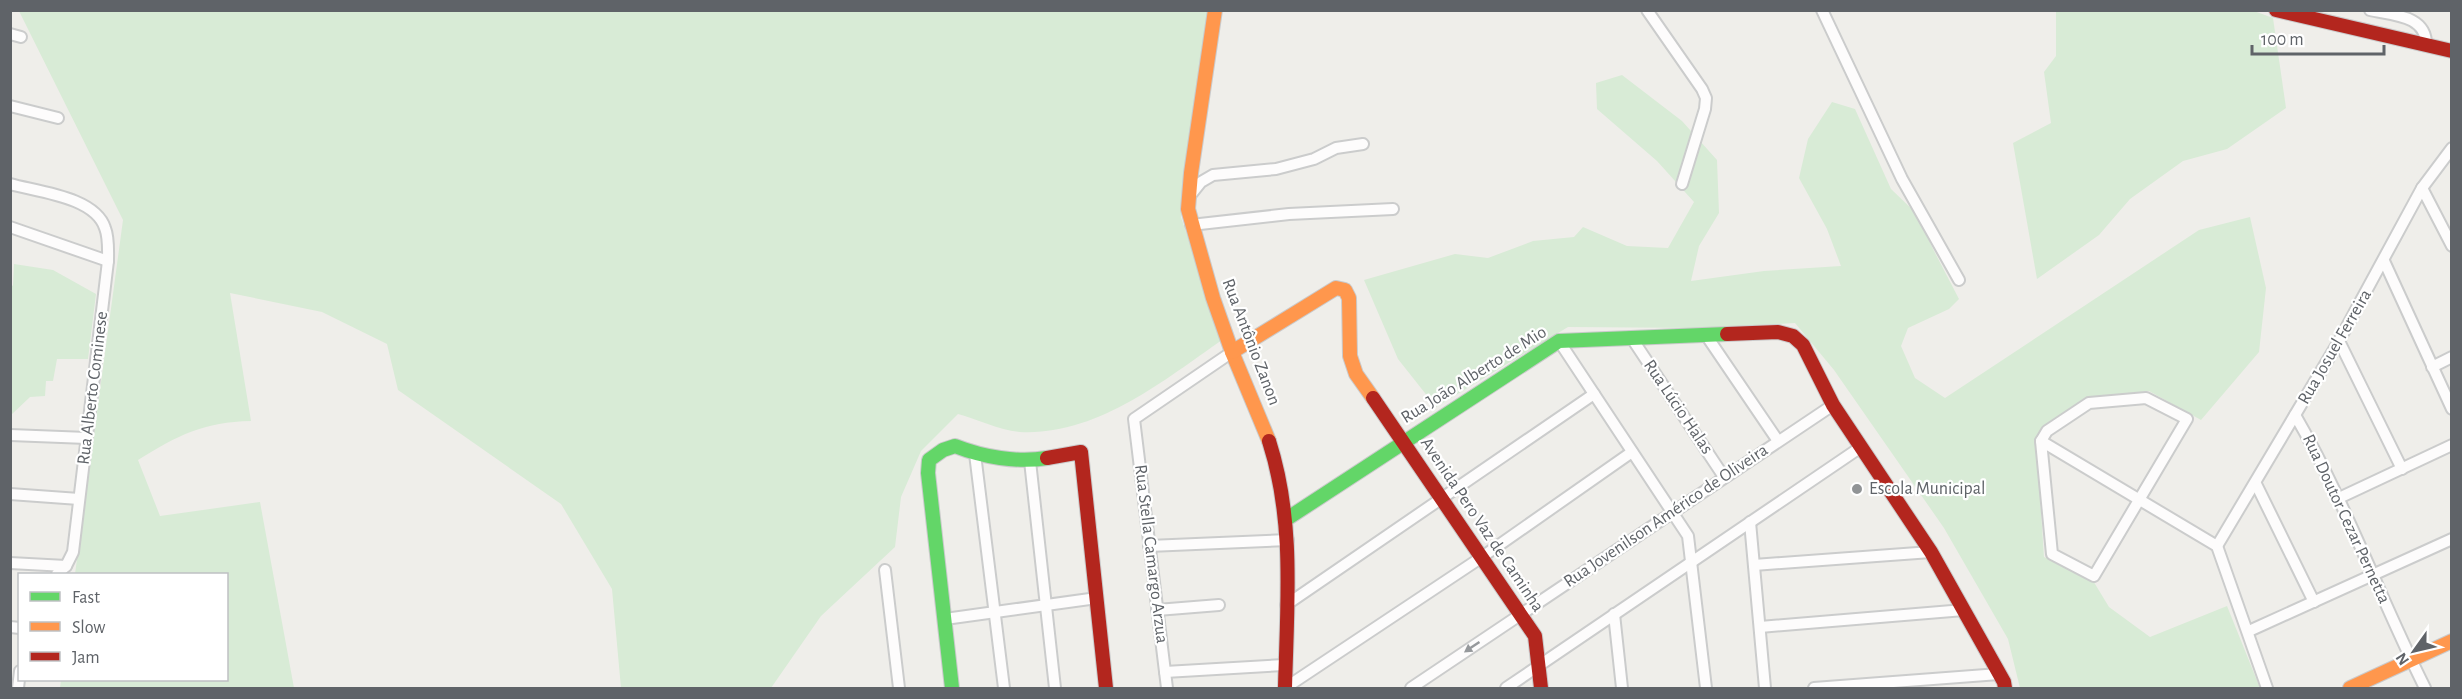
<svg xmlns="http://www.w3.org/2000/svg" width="2462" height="699" viewBox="0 0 2462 699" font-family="'Alegreya Sans',sans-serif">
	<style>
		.green { fill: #d8ebd6 }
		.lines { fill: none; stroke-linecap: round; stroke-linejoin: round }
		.street-casing { stroke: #cbcccc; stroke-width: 14 }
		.fast-casing { stroke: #cacacb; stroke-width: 16 }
		.slow-casing { stroke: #cacacb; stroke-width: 16 }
		.jam-casing { stroke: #cacacb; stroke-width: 16 }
		.street { stroke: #fdfcfc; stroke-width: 10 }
		.fast { stroke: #63d668; stroke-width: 14 }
		.slow { stroke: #ff974d; stroke-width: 14 }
		.jam { stroke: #b3261e; stroke-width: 14 }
		.oneway { fill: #96999c }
		.poi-dot { fill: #919496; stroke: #fff; stroke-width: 2 }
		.labels { text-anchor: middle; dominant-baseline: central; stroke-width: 4.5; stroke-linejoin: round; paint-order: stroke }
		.street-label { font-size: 18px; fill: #5f6368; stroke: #fff }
		.poi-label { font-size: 18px; fill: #5f6368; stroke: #fff; text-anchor: start }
	</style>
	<rect width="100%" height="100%" fill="#efeeea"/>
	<g class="green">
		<path d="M 19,11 L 1210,11 L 1190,141 L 1181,217 L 1222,340 C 1163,381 1096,436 1020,432 C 1002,431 976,419 958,414 L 921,451 L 901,497 L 895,547 L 821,616 L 771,688 L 621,688 L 612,589 L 561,504 L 398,390 L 387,344 L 322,312 L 230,293 L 251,421 C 204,422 178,435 138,460 L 160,516 L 260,502 L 294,688 L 60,688 L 61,680 L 226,680 L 226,574 L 75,574 L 123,220 Z"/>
		<polygon points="2254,11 2273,18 2286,108 2227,149 2183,161 2130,199 2099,235 2037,279 2013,143 2051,123 2044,72 2056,56 2056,11"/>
		<polygon points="1622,75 1682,121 1717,160 1719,213 1699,246 1691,281 1764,271 1841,266 1827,229 1799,178 1808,139 1832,102 1855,109 1891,189 1917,214 1933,249 1959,299 1949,309 1908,328 1901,346 1915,378 1945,398 2199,230 2250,217 2266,288 2259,352 2201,420 2149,391 2085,398 2036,436 2044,557 2092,579 2109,607 2150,637 2227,606 2260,688 2020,688 2008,639 1944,528 1834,370 1795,323 1701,328 1568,327 1436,407 1398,359 1364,280 1455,254 1488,258 1533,241 1574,237 1583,227 1627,246 1668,248 1694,202 1657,161 1597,109 1596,83"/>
		<polygon points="14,264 53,270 96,294 88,359 57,359 53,381 46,381 45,396 30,397 11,415 10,289 13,285"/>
	</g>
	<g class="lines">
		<g class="street-casing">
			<g id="street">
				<polyline points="1647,10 1702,89 1706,98 1705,109 1682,184"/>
				<polyline points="1822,10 1902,179 1959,280"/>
				<path d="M 2370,10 C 2392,15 2427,15 2426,45"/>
				<polyline points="10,34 21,37"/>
				<polyline points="10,106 58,118"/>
				<path d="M 10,184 C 39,192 95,197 105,228 C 109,238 108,251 108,261 L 73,552 L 66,566 L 57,574"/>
				<polyline points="2422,188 2452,246"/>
				<polyline points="1189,197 1201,182 1213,175 1276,169 1314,159 1336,148 1363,144"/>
				<polyline points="1191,225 1289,214 1393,209"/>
				<polyline points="10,227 108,261"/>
				<polyline points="2384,261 2452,409"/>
				<polyline points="1706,335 1778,441"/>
				<polyline points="1631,337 1724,477"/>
				<polyline points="1559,341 1688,536 1706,688"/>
				<polyline points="2339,341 2402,469"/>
				<polyline points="2432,367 2452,357"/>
				<polygon points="2146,398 2187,419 2094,576 2052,554 2041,441 2047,431 2089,403"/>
				<path d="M 2295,415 C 2346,503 2380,598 2425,688"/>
				<polyline points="10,435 87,438"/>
				<polyline points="2041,441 2217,546 2267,688"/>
				<polyline points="975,454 1004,688"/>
				<polyline points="1030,461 1055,688"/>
				<polyline points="2256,484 2314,602"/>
				<polyline points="10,494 79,499"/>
				<polyline points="2339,498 2452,445"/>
				<polyline points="1750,522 1765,688"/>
				<polyline points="1149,546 1288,540"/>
				<polyline points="2217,546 2339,341 2422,188 2452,148"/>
				<polyline points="10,563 66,566"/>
				<polyline points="1754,565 1931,552"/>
				<polyline points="885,570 899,688"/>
				<polyline points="1286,605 1594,394"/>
				<polyline points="1157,610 1219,605"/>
				<polyline points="1614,614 1622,688"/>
				<polyline points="945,619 1097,598"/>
				<polyline points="10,627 20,628"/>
				<polyline points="1760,627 1964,610"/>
				<polyline points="2249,631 2452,539"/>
				<polyline points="1165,672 1284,665"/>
				<polyline points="18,688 20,671"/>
				<polyline points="1167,688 1134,419 1232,352"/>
				<polyline points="1285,688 1482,557 1632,452"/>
				<polyline points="1411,688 1833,405"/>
				<polyline points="1506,688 1861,447"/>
				<polyline points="1814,688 1999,674"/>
			</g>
		</g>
		<g class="fast-casing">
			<g id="fast">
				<polyline points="1285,520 1559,341 1727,334"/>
				<path d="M 952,688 L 928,473 L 929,460 L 943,450 L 955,446 C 983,457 1017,463 1047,458"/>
			</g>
		</g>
		<g class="slow-casing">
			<g id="slow">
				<polyline points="1215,10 1191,173 1188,209 1213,298 1232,352 1269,441"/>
				<polyline points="1232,352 1336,288 1345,290 1349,298 1350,356 1356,374 1373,398"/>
				<polyline points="2350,688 2452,641"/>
			</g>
		</g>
		<g class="jam-casing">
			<g id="jam">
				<polyline points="2276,10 2452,51"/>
				<polyline points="1727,334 1778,332 1793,336 1803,345 1833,405 1931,552 2004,682 2005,688"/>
				<polyline points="1373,398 1535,636 1541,688"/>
				<path d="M 1269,441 C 1295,522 1287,604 1285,688"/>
				<polyline points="1047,458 1081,452 1106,688"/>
			</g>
		</g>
		<use href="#street" class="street"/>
		<use href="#fast" class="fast"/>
		<use href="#slow" class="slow"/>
		<use href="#jam" class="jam"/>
	</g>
	<defs><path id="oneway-solid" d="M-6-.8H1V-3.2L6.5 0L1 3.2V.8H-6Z" transform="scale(1.5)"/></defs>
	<use class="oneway" href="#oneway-solid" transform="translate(1472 647) rotate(146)"/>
	<circle class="poi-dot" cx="1857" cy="489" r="6"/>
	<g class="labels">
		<g class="street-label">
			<text transform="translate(1251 342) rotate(69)">Rua Antônio Zanon</text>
			<text transform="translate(2335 347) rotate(-60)">Rua Josuel Ferreira</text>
			<text transform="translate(1474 375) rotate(-32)">Rua João Alberto de Mio</text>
			<text transform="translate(93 388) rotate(-83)">Rua Alberto Cominese</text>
			<text transform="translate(1678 407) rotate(56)">Rua Lúcio Halas</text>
			<text transform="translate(1666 516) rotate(-34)">Rua Jovenilson Américo de Oliveira</text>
			<text transform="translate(2346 519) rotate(65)">Rua Doutor Cezar Pernetta</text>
			<text transform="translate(1482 525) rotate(56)">Avenida Pero Vaz de Caminha</text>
			<text transform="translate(1151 554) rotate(83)">Rua Stella Camargo Arzua</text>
		</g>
		<g class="poi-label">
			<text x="1869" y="489">Escola Municipal</text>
		</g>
	</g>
	<rect width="2462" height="699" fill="none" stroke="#5f6368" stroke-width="24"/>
	<rect x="18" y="573" width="210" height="108" fill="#ffffff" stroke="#bfc1c3" stroke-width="1.5"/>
	<rect x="30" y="592" width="30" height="9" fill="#63d668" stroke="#bfc1c3" stroke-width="1.5"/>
	<text x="72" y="603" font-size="18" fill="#5f6368">Fast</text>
	<rect x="30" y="622" width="30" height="9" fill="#ff974d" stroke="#bfc1c3" stroke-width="1.5"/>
	<text x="72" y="633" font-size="18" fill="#5f6368">Slow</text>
	<rect x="30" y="652" width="30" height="9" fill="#b3261e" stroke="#bfc1c3" stroke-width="1.5"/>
	<text x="72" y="663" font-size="18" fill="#5f6368">Jam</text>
	<g transform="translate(2414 651) rotate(236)" stroke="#ffffff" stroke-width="4.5" paint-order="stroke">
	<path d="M0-4.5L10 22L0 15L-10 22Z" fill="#5f6368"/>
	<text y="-9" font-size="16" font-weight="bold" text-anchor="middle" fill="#5f6368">N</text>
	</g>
	<path d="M2252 45v9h132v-9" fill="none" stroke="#5f6368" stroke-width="3"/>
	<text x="2261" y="45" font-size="18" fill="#5f6368" stroke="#ffffff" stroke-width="4.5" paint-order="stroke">100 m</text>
</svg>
